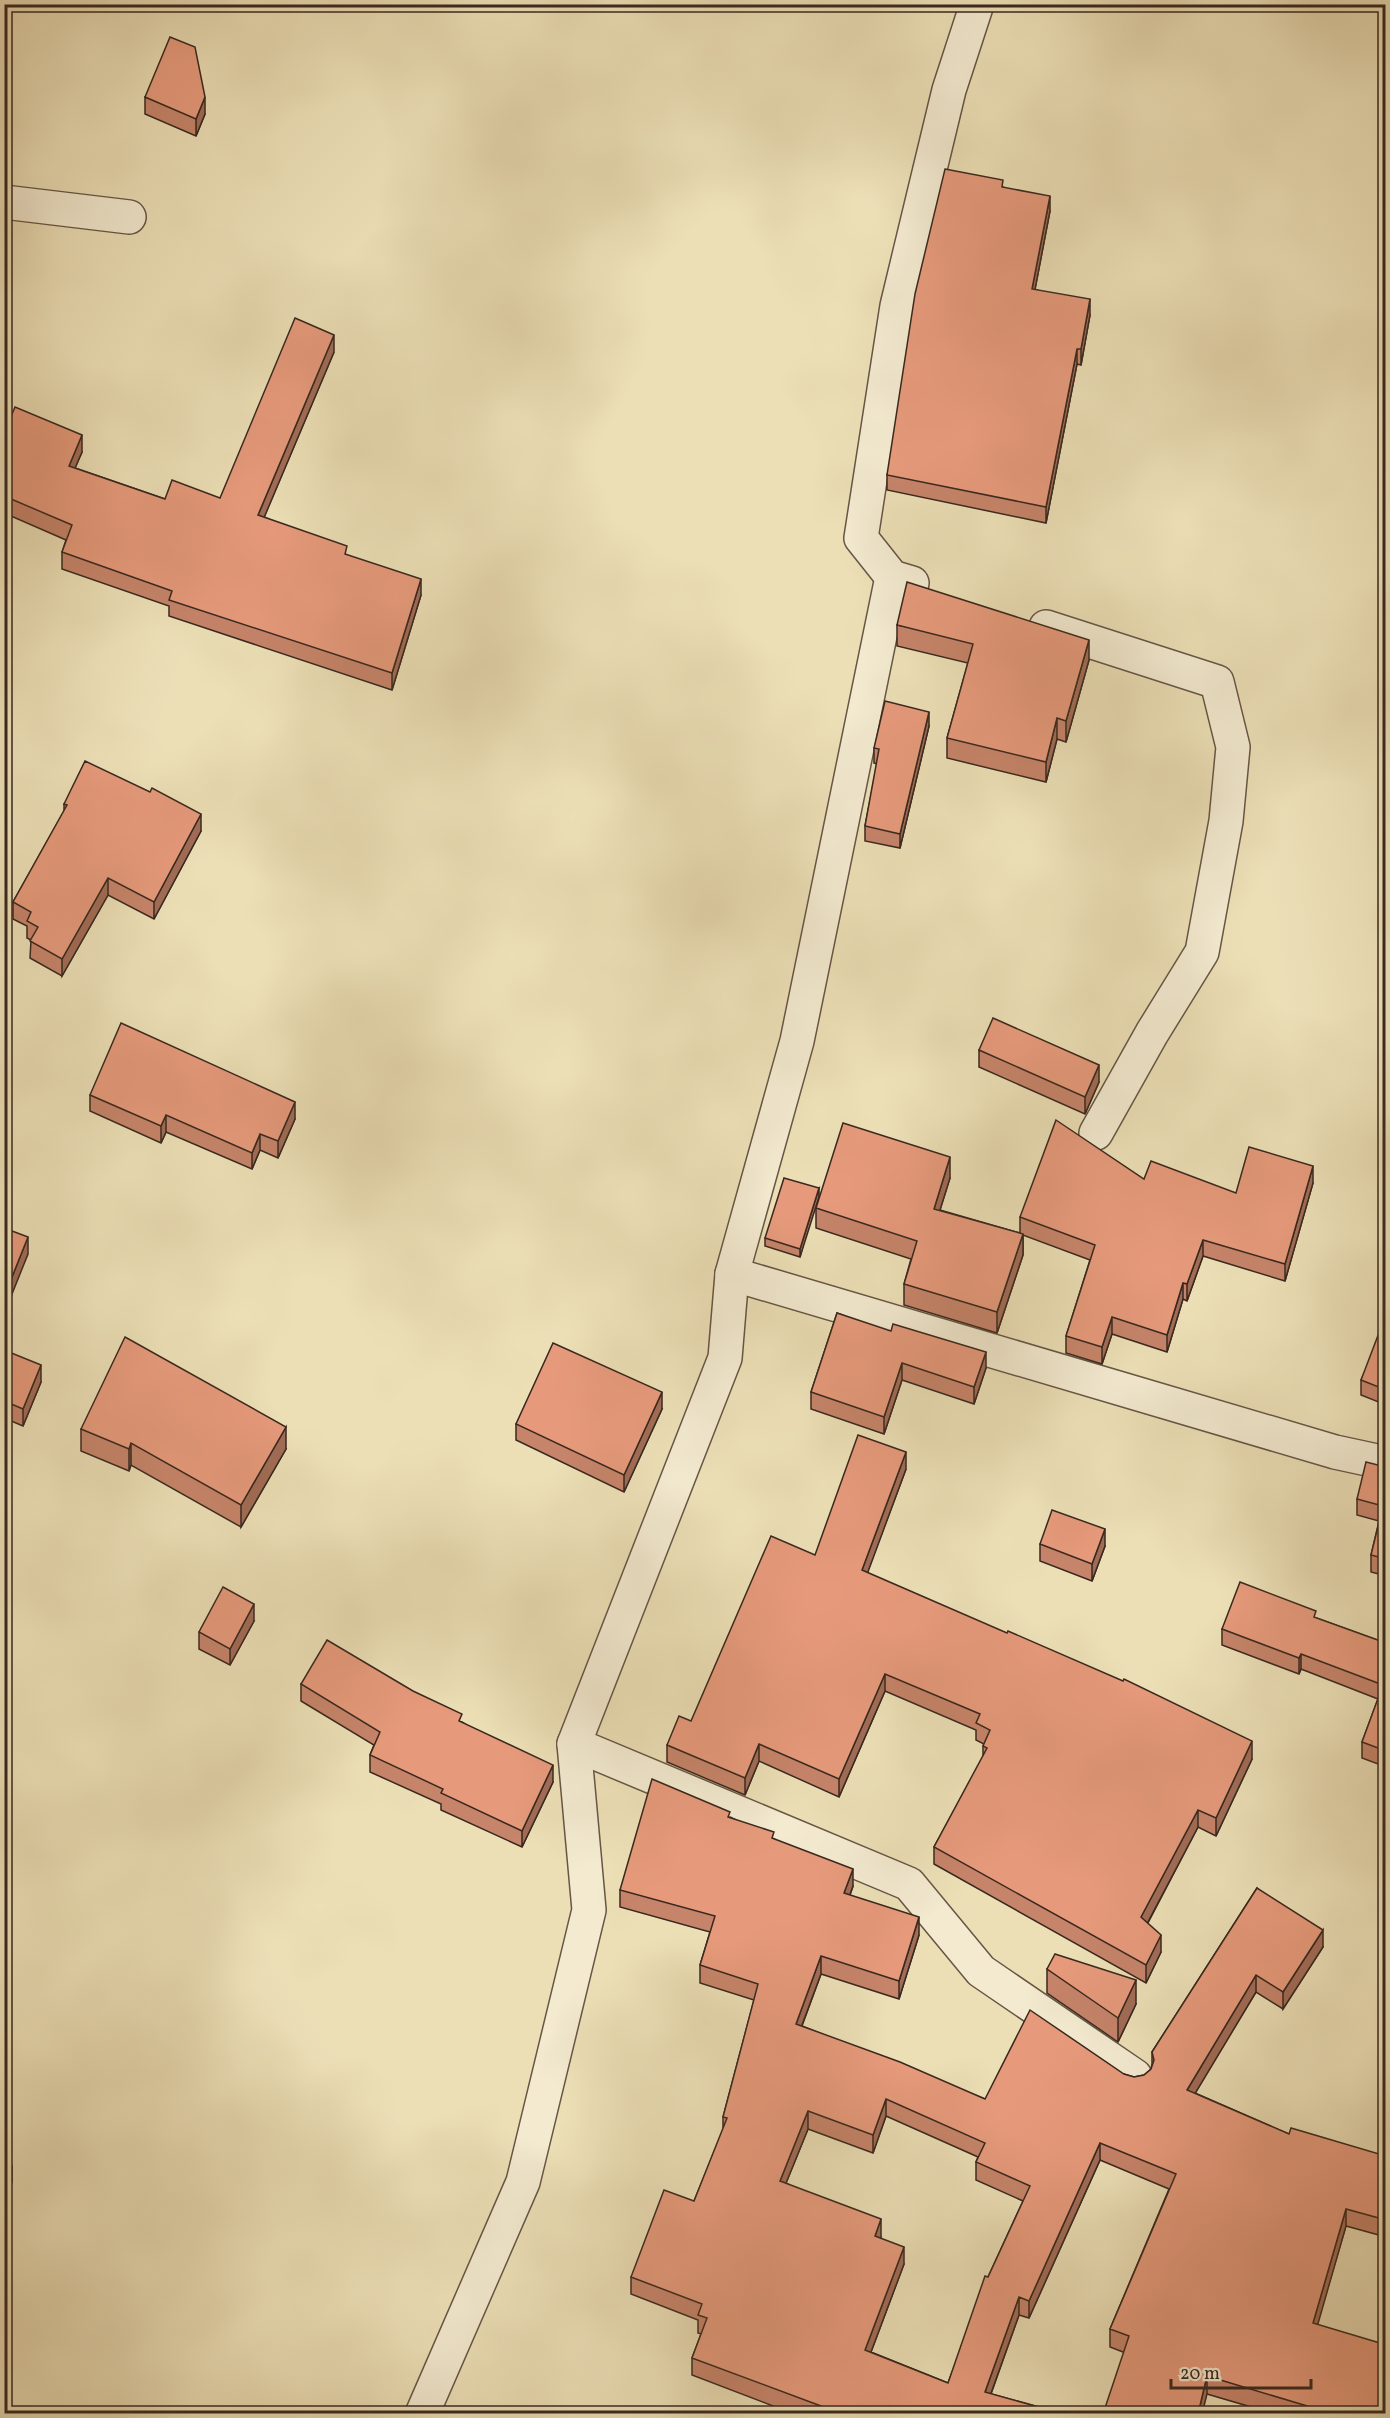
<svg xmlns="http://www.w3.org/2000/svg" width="1390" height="2418" viewBox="0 0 1390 2418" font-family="Vollkorn,serif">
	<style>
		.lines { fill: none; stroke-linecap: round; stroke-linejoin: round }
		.minor-casing { stroke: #665645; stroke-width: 36 }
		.minor { stroke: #f3ead0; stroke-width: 33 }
		.wall { fill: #c6846a; stroke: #39281f; stroke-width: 1.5; fill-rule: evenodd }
		.shaded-wall { fill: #a16c56; stroke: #39281f; stroke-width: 1.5 }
		.building { fill: #e69a7b; stroke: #39281f; stroke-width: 1.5; fill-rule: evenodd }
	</style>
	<rect width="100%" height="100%" fill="#ecdfb6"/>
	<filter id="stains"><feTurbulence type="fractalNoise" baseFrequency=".00333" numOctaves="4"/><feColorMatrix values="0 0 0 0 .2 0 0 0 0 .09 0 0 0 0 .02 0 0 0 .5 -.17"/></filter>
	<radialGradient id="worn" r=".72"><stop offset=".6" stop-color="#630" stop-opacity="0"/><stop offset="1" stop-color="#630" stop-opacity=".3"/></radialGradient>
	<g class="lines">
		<g class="minor-casing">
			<g id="minor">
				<polyline points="4,202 129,217"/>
				<polyline points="912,583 892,577 861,538 897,306 949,90 977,4"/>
				<polyline points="1046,627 1217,682 1233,747 1226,821 1202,952 1152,1033 1096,1133"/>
				<polyline points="732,1274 1335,1452 1386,1463"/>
				<polyline points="574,1744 909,1884 981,1971 1135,2076"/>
				<polyline points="422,2414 523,2182 589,1910 574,1744 725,1358 732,1274 797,1041 892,577"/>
			</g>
		</g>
		<use href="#minor" class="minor"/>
	</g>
	<g class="wall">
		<polygon points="145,97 205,114 196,136 145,114"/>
		<polygon points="1003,187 1050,211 1035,289 1090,315 1081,365 1077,364 1046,523 887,490 887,475"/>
		<polygon points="334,352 264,517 347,555 421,595 392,690 169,616 169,606 62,569 62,552 66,540 4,513 4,433 82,452 75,468 165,499 220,498"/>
		<polygon points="897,625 1089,660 1066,742 1057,739 1046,782 947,758 947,738 968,663 897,646"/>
		<polygon points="929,726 900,848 865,841 865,826 877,764 874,763 874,748"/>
		<polygon points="64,804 201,831 154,919 108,895 62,976 30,958 31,940 27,938 27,926 13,919 13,902 64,811"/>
		<polygon points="979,1050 1099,1082 1085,1114 979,1067"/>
		<polygon points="90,1095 295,1119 278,1158 260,1150 252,1169 166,1132 161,1143 90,1111"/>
		<polygon points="950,1178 940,1210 1020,1233 1020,1217 1144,1179 1236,1193 1313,1183 1285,1281 1203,1256 1187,1301 1183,1299 1167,1352 1112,1334 1102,1364 1066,1353 1066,1336 1090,1260 1023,1235 1023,1255 997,1333 904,1305 904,1284 911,1259 816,1228 816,1208"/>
		<polygon points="819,1188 800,1257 765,1246 765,1238"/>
		<polygon points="837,1313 986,1368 974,1404 902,1380 884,1434 811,1409 811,1392"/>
		<polygon points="1386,1326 1386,1405 1361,1395 1361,1380"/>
		<polygon points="4,1350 41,1382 23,1426 4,1418"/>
		<polygon points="662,1409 624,1492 516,1440 516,1424"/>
		<polygon points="81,1429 286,1449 241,1527 131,1465 129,1471 81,1451"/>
		<polygon points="1386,1467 1386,1576 1371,1572 1371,1555 1379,1521 1357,1515 1357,1499"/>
		<polygon points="906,1469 867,1573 1252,1759 1216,1836 1198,1827 1148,1923 1161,1952 1146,1983 934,1864 934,1847 983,1757 983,1746 984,1744 976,1740 976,1730 885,1691 839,1797 759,1761 745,1795 667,1762 667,1745 691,1721 815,1555"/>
		<polygon points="1040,1544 1105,1546 1092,1581 1040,1561"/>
		<polygon points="1316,1618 1386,1643 1386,1767 1362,1758 1362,1742 1378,1699 1301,1669 1299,1674 1222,1645 1222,1629"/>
		<polygon points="254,1621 230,1665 199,1649 199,1632"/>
		<polygon points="301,1684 462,1722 553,1782 522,1847 441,1810 441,1804 370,1772 370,1755 374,1745 301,1701"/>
		<path d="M 730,1817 L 774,1839 L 853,1886 L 850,1895 L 919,1935 L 899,1999 L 821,1974 L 802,2026 L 985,2099 L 1124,2074 L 1134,2077 L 1144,2075 L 1151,2069 L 1152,2064 L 1152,2052 L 1257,1888 L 1323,1947 L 1283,2009 L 1256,1992 L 1195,2093 L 1289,2134 L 1386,2156 L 1386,2237 L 1346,2226 L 1317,2324 L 1386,2414 L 1275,2414 L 1207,2394 L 1123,2352 L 1110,2347 L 1110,2329 L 1169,2189 L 1100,2160 L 1029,2318 L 1019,2315 L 991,2394 L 1064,2414 L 794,2414 L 692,2375 L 692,2358 L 701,2334 L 698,2333 L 698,2320 L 631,2294 L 631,2277 L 694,2201 L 723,2130 L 723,2117 L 754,2000 L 700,1983 L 700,1965 L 710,1932 L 620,1907 L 620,1890 ZM 886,2116 L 978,2157 L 976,2162 L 976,2180 L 1023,2201 L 988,2277 L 948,2383 L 871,2352 L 904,2264 L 880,2238 L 881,2237 L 786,2183 L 808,2129 L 873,2153 Z"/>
		<polygon points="1047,1969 1136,2004 1118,2042 1047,1993"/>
	</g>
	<g class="shaded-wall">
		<polygon points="205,97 205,114 196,136 196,119"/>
		<polygon points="1050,196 1050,211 1032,305 1032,289"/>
		<polygon points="1090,299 1090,315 1081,365 1081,349"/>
		<polygon points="334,335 334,352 258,532 258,515"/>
		<polygon points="1077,349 1077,364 1046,523 1046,507"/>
		<polygon points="82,435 82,452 69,482 69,466"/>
		<polygon points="421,579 421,595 392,690 392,673"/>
		<polygon points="1089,640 1089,660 1066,742 1066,721"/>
		<polygon points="929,712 929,726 900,848 900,834"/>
		<polygon points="1057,718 1057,739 1046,782 1046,762"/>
		<polygon points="201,814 201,831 154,919 154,902"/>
		<polygon points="108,878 108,895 62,976 62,959"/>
		<polygon points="1099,1065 1099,1082 1085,1114 1085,1097"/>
		<polygon points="295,1102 295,1119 278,1158 278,1141"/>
		<polygon points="166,1115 166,1132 161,1143 161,1126"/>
		<polygon points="260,1134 260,1150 252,1169 252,1153"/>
		<polygon points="950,1157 950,1178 934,1229 934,1209"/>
		<polygon points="1313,1166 1313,1183 1285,1281 1285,1264"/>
		<polygon points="819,1188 819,1197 800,1257 800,1249"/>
		<polygon points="1023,1234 1023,1255 997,1333 997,1312"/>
		<polygon points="28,1237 28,1254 4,1314 4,1297"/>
		<polygon points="1203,1240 1203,1256 1187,1301 1187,1284"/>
		<polygon points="1183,1283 1183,1299 1167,1352 1167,1335"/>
		<polygon points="1112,1317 1112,1334 1102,1364 1102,1347"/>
		<polygon points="986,1352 986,1368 974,1404 974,1387"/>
		<polygon points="902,1363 902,1380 884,1434 884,1417"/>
		<polygon points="41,1365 41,1382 23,1426 23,1409"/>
		<polygon points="662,1392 662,1409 624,1492 624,1475"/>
		<polygon points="286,1427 286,1449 241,1527 241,1505"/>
		<polygon points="131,1443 131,1465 129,1471 129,1449"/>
		<polygon points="906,1452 906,1469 862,1588 862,1570"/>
		<polygon points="1105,1529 1105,1546 1092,1581 1092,1564"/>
		<polygon points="254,1604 254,1621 230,1665 230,1649"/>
		<polygon points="1301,1654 1301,1669 1299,1674 1299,1658"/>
		<polygon points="885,1674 885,1691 839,1797 839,1779"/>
		<polygon points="1252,1741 1252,1759 1216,1836 1216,1818"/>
		<polygon points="759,1744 759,1761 745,1795 745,1778"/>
		<polygon points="553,1765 553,1782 522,1847 522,1831"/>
		<polygon points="1198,1810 1198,1827 1141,1935 1141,1917"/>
		<polygon points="853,1869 853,1886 844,1911 844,1893"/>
		<polygon points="919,1917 919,1935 899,1999 899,1981"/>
		<polygon points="1323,1930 1323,1947 1283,2009 1283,1992"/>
		<polygon points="1161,1935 1161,1952 1146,1983 1146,1965"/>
		<polygon points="821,1956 821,1974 796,2041 796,2024"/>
		<polygon points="1256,1975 1256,1992 1187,2107 1187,2090"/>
		<polygon points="1136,1980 1136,2004 1118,2042 1118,2018"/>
		<polygon points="886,2099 886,2116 873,2153 873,2135"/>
		<polygon points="808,2111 808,2129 780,2198 780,2181"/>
		<polygon points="1100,2143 1100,2160 1029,2318 1029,2301"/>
		<polygon points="12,2166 12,2182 4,2200 4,2184"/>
		<polygon points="1346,2209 1346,2226 1313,2341 1313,2323"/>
		<polygon points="881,2219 881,2237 875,2254 875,2236"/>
		<polygon points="904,2247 904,2264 865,2368 865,2350"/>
		<polygon points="1019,2297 1019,2315 985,2410 985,2392"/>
		<polygon points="1207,2376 1207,2394 1202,2414 1198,2414"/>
	</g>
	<g class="building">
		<polygon points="170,37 195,47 205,97 196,119 145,97"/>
		<polygon points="945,169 1003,180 1002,187 1050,196 1032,289 1090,299 1081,349 1077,349 1046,507 887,475 915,294"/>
		<polygon points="295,318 334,335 258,515 347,546 345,554 421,579 392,673 169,600 172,591 62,552 72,525 4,496 4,433 15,407 82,435 69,466 165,499 172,480 220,498"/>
		<polygon points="907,582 1089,640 1066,721 1057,718 1046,762 947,738 973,644 897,625"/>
		<polygon points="885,701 929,712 900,834 865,826 879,749 874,748"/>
		<polygon points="85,761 150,792 152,788 201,814 154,902 108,878 62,959 30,941 38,927 27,921 31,912 13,902 67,805 64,804"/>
		<polygon points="993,1018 1099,1065 1085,1097 979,1050"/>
		<polygon points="121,1023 295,1102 278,1141 260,1134 252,1153 166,1115 161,1126 90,1095"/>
		<polygon points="1056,1120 1144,1179 1151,1161 1236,1193 1249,1147 1313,1166 1285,1264 1203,1240 1187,1284 1183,1283 1167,1335 1112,1317 1102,1347 1066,1336 1095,1245 1020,1217"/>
		<polygon points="843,1123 950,1157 934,1209 1023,1234 997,1312 904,1284 917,1241 816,1208"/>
		<polygon points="784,1178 819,1188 800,1249 765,1238"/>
		<polygon points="4,1228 28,1237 4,1297"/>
		<polygon points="837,1313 891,1331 893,1324 986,1352 974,1387 902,1363 884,1417 811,1392"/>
		<polygon points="1382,1325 1386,1326 1386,1390 1361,1380"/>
		<polygon points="125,1337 286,1427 241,1505 131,1443 129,1449 81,1429"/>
		<polygon points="553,1343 662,1392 624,1475 516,1424"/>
		<polygon points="4,1350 41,1365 23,1409 4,1401"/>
		<polygon points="858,1435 906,1452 862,1570 1007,1633 1008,1631 1123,1681 1124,1679 1252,1741 1216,1818 1198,1810 1141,1917 1161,1935 1146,1965 934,1847 987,1748 983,1746 990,1730 976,1723 980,1714 885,1674 839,1779 759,1744 745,1778 667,1745 679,1716 691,1721 771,1536 815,1555"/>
		<polygon points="1366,1462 1386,1467 1386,1559 1371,1555 1383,1506 1357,1499"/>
		<polygon points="1052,1510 1105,1529 1092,1564 1040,1544"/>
		<polygon points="1240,1582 1316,1611 1314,1617 1386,1643 1386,1751 1362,1742 1383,1685 1301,1654 1299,1658 1222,1629"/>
		<polygon points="223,1587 254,1604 230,1649 199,1632"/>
		<polygon points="327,1640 413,1691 462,1714 459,1721 553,1765 522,1831 441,1793 443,1789 370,1755 380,1732 301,1684"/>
		<path d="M 652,1779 L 730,1812 L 728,1817 L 774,1832 L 772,1838 L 853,1869 L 844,1893 L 919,1917 L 899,1981 L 821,1956 L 796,2024 L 900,2062 L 985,2099 L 1030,2010 L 1124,2074 L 1134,2077 L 1144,2075 L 1151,2069 L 1154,2060 L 1152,2052 L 1257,1888 L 1323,1930 L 1283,1992 L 1256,1975 L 1187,2090 L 1289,2134 L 1291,2128 L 1386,2156 L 1386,2220 L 1346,2209 L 1313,2323 L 1380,2343 L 1386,2324 L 1386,2414 L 1334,2414 L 1207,2376 L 1198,2414 L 1103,2414 L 1129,2336 L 1110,2329 L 1176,2174 L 1100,2143 L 1029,2301 L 1019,2297 L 985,2392 L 1064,2414 L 818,2414 L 821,2406 L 692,2358 L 707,2318 L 698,2315 L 702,2304 L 631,2277 L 664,2190 L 694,2201 L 727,2118 L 723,2117 L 758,1984 L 700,1965 L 715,1916 L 620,1890 ZM 886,2099 L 985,2143 L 976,2162 L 1030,2186 L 988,2277 L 985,2276 L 948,2383 L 865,2350 L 904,2247 L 875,2236 L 881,2219 L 780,2181 L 808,2111 L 873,2135 Z"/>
		<polygon points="1055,1954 1136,1980 1118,2018 1047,1969"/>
		<polygon points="4,2162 12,2166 4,2184"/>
	</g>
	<rect width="1390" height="2418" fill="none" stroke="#ecdfb6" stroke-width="24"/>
	<rect x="6" y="6" width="1378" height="2406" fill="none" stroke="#39281f" stroke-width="3"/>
	<rect x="12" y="12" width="1366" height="2394" fill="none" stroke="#39281f" stroke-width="1.5"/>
	<path d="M1171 2379v9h140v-9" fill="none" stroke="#39281f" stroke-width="3"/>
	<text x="1180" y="2379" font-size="18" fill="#39281f" stroke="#f3ead0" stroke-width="4.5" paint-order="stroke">20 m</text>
	<rect width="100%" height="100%" filter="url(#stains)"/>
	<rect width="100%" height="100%" fill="url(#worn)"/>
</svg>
